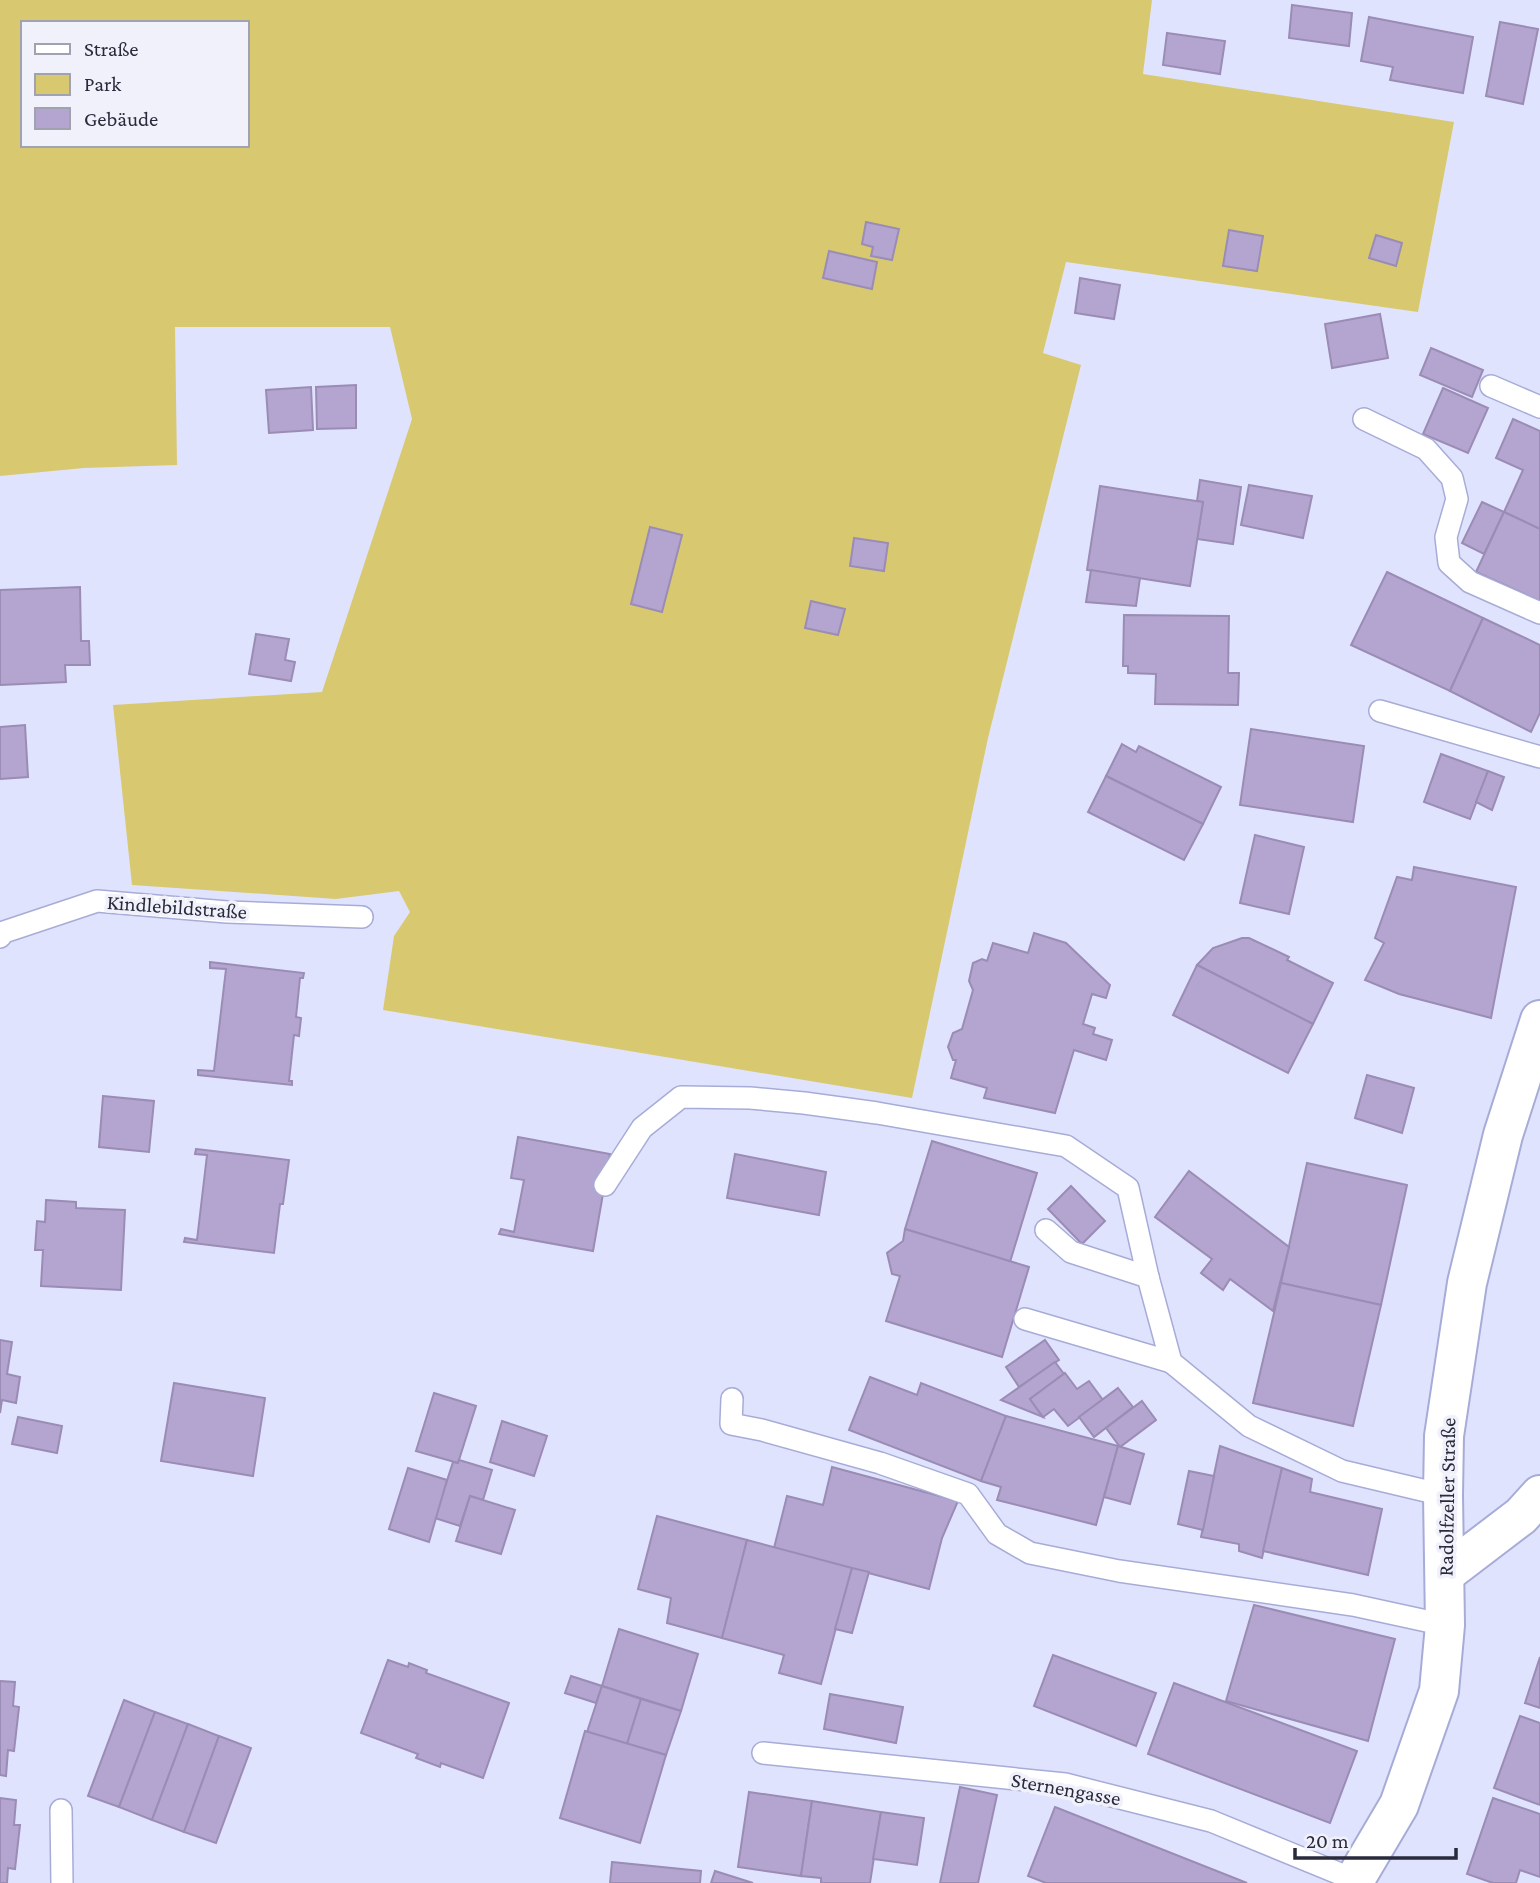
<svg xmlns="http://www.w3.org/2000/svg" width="1540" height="1883" viewBox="0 0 1540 1883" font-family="'Crimson Pro',serif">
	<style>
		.green { fill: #d8c971; fill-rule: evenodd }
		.building { fill: #b3a5cf; stroke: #9a8cb5; stroke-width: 2 }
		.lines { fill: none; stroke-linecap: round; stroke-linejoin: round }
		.service-casing { stroke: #a7acd7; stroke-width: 24 }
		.minor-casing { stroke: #a7acd7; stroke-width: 42 }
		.secondary-casing { stroke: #a7acd7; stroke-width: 42 }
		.service { stroke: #fff; stroke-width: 21 }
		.minor { stroke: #fff; stroke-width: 38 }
		.secondary { stroke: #fff; stroke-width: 38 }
		.labels { text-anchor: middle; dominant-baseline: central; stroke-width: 7; stroke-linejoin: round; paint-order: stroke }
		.street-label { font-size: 21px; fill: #292b3c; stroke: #f0f1fb }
	</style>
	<rect width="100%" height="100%" fill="#e0e3fe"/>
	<path class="green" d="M 0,0 L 1152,0 L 1143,74 L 1454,122 L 1418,312 L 1066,262 L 1043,353 L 1081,365 L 988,738 L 912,1098 L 383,1010 L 394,936 L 410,912 L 399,891 L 336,899 L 132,885 L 113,705 L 322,692 L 412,419 L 390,327 L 175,327 L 177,465 L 84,468 L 0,476 ZM 23,23 L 247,23 L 247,145 L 23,145 Z"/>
	<g class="building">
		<polygon points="1292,5 1352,13 1349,46 1289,38"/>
		<polygon points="1369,17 1473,37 1463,93 1390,80 1393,67 1361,61"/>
		<polygon points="1500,22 1538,29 1523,104 1486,96"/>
		<polygon points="1167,33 1225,41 1220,74 1163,65"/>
		<polygon points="866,222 899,229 892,260 871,256 873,247 862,244"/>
		<polygon points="1229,230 1263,236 1257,271 1223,266"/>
		<polygon points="1376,235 1402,243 1396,266 1369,258"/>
		<polygon points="829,251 877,262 872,289 823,278"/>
		<polygon points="1080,278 1120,285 1114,319 1075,313"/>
		<polygon points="1380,314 1388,358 1332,368 1325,324"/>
		<polygon points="1431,348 1483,370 1472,397 1420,375"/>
		<polygon points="356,385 356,428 317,429 316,387"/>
		<polygon points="311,387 313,430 269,433 266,390"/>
		<polygon points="1443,388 1488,408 1468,453 1423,434"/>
		<polygon points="1513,419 1540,431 1540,529 1504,512 1523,470 1496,458"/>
		<polygon points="1200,480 1241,487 1233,544 1197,539 1203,502 1197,501"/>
		<polygon points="1249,485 1312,496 1303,538 1241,525"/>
		<polygon points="1100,486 1203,502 1190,586 1087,570"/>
		<polygon points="1482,502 1504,512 1484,554 1462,543"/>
		<polygon points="1504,512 1540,529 1540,601 1476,572"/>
		<polygon points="650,527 682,535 662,612 631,604"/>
		<polygon points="854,538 888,543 884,571 850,566"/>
		<polygon points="1091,570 1140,578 1136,606 1086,602"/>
		<polygon points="1387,572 1483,618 1450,691 1351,645"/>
		<polygon points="80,587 81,641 89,641 90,665 65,665 66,682 0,685 0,590"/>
		<polygon points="811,601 845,609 838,635 805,628"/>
		<polygon points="1124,615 1229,616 1228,673 1239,673 1238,705 1155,704 1156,674 1128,673 1128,666 1123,666"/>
		<polygon points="1483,618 1540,645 1540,713 1531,732 1450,691"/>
		<polygon points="256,634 289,639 285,660 295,662 291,681 249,674"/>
		<polygon points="25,725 28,777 0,779 0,727"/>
		<polygon points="1251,729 1364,746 1353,822 1240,805"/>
		<polygon points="1122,744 1136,752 1139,746 1221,787 1203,824 1106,776"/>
		<polygon points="1441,754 1488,771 1470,819 1424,802"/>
		<polygon points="1488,771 1504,777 1492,810 1476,802"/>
		<polygon points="1106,776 1203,824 1184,860 1088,812"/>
		<polygon points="1255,835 1304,847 1289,914 1240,903"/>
		<polygon points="1414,867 1516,887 1491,1018 1399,994 1365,980 1384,943 1375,938 1397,877 1412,880"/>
		<polygon points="1034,933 1066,943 1110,985 1106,998 1092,994 1083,1024 1095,1028 1093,1034 1112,1040 1106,1060 1074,1050 1055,1113 984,1098 987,1088 951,1078 956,1060 953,1060 948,1047 953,1033 962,1029 973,990 969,981 973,963 982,959 987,961 993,943 1028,953"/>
		<polygon points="1242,938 1249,938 1289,957 1287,960 1333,983 1313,1024 1197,965 1213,948"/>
		<polygon points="210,962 304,973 303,978 300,978 296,1017 301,1018 299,1036 294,1035 289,1081 292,1081 292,1085 198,1075 198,1070 214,1071 226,969 210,968"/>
		<polygon points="1197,965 1313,1024 1288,1073 1173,1015"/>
		<polygon points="1367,1075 1414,1088 1402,1133 1355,1118"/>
		<polygon points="103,1096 154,1101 149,1152 99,1147"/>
		<polygon points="518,1137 610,1154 593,1251 499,1234 501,1229 514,1232 524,1180 511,1178"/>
		<polygon points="932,1141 1037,1173 1010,1262 905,1229"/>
		<polygon points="196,1149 289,1160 283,1204 280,1204 274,1253 184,1242 185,1238 197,1240 207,1155 195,1154"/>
		<polygon points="735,1154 826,1172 819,1215 727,1198"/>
		<polygon points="1307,1163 1407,1185 1381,1305 1281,1283"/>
		<polygon points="1189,1171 1289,1247 1273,1311 1230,1279 1223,1290 1201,1273 1212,1259 1155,1217"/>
		<polygon points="1071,1186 1105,1221 1082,1244 1048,1209"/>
		<polygon points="46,1200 76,1202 76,1208 125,1210 121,1290 41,1286 43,1250 35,1250 37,1221 45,1222"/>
		<polygon points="905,1229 1029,1267 1002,1357 886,1321 900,1276 892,1274 887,1253 903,1241"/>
		<polygon points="1281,1283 1381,1305 1353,1426 1253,1403"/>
		<polygon points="0,1340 12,1342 7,1374 20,1377 16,1403 2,1400 0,1413"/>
		<polygon points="1045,1340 1059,1360 1019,1387 1006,1367"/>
		<polygon points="1055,1362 1064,1374 1030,1399 1043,1417 1001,1400"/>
		<polygon points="1065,1373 1077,1389 1089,1381 1103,1400 1068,1426 1054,1409 1043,1417 1030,1399"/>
		<polygon points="870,1377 917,1395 921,1383 1006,1416 981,1481 849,1430"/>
		<polygon points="174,1383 265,1398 253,1476 161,1461"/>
		<polygon points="1118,1388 1133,1407 1094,1437 1079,1417"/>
		<polygon points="434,1393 476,1406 458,1463 416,1451"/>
		<polygon points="1142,1401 1156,1420 1120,1447 1106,1428"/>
		<polygon points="1006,1416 1118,1446 1096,1525 997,1500 1001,1487 981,1481"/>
		<polygon points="18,1417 62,1426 57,1453 12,1444"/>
		<polygon points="502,1421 547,1436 534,1476 490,1462"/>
		<polygon points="1118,1446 1144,1454 1130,1504 1104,1497"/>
		<polygon points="1220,1446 1282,1468 1262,1558 1239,1551 1239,1544 1201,1537"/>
		<polygon points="459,1460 492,1470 483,1500 470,1496 460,1526 435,1518 453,1462 458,1463"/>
		<polygon points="832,1467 958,1501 942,1538 929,1589 774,1548 787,1496 823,1505"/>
		<polygon points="408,1468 447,1480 429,1542 389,1529"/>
		<polygon points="1282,1468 1312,1479 1310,1492 1382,1509 1368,1575 1263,1551"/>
		<polygon points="1189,1471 1214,1476 1203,1530 1178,1524"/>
		<polygon points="470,1496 515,1510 501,1554 456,1541"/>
		<polygon points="657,1516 747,1540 722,1638 667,1623 671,1598 638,1589"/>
		<polygon points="747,1540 852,1568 821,1684 779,1673 784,1655 722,1638"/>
		<polygon points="852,1568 869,1572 852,1633 835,1629"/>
		<polygon points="1254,1605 1395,1639 1368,1741 1226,1701"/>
		<polygon points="619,1629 698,1654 681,1711 602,1686"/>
		<polygon points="1053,1655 1156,1693 1136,1746 1034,1706"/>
		<polygon points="1540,1657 1540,1708 1525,1703"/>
		<polygon points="388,1660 408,1667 409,1663 427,1670 426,1673 509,1703 483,1778 441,1763 440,1767 416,1758 418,1754 361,1733"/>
		<polygon points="571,1676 602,1686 596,1703 565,1693"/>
		<polygon points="0,1681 15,1682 13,1706 19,1707 14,1751 8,1750 6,1776 0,1775"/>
		<polygon points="1174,1683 1357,1751 1330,1823 1148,1754"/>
		<polygon points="602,1686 641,1699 627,1744 587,1732"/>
		<polygon points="830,1694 903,1707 896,1743 824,1729"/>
		<polygon points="641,1699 681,1711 666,1755 627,1744"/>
		<polygon points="124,1700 155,1712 119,1807 88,1796"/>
		<polygon points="155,1712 188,1724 152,1820 119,1807"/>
		<polygon points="1520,1716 1540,1723 1540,1805 1494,1788"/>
		<polygon points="188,1724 219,1736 184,1832 152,1820"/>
		<polygon points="585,1731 666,1755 640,1843 560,1818"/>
		<polygon points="219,1736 251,1748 216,1843 184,1832"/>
		<polygon points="960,1787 997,1795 978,1883 940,1883"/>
		<polygon points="749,1792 812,1801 801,1876 738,1867"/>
		<polygon points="0,1798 16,1800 14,1825 20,1825 15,1869 8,1868 7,1883 0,1883"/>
		<polygon points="1493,1798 1540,1814 1540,1877 1520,1870 1516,1883 1493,1883 1467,1874"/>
		<polygon points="812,1801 881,1812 870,1883 821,1883 821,1878 801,1876"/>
		<polygon points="1055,1807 1247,1883 1046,1883 1028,1876"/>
		<polygon points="881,1812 924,1818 917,1865 873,1859"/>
		<polygon points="612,1862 701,1871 700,1883 610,1883"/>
		<polygon points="715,1871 753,1883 711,1883"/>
	</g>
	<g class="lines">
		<g class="service-casing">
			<g id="service">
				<polyline points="1491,386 1540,407"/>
				<polyline points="1364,419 1426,449 1452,478 1457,499 1446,537 1449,563 1470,582 1540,613"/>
				<polyline points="1380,711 1540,757"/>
				<polyline points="0,937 4,932 97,901 227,912 362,917"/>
				<polyline points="605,1185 642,1128 681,1097 750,1098 804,1103 877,1113 1066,1146 1128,1188 1148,1277"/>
				<polyline points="1046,1230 1071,1252 1148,1277 1171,1362 1249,1426 1342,1471 1443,1495"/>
				<polyline points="1025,1319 1171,1362"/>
				<polyline points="732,1399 731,1424 762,1430 880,1463 968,1494 997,1534 1030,1553 1119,1571 1353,1605 1445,1625"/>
				<polyline points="763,1753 1065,1784 1211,1821 1355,1880"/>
				<polyline points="61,1810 62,1883"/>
			</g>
		</g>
		<g class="minor-casing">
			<polyline id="minor" points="1446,1573 1521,1516 1540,1495"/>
		</g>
		<g class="secondary-casing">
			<polyline id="secondary" points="1353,1883 1399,1805 1439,1691 1445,1625 1443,1495 1444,1436 1467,1283 1503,1135 1540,1020"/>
		</g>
		<use href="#service" class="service"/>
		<use href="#minor" class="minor"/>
		<use href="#secondary" class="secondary"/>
	</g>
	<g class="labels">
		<g class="street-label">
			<text transform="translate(177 907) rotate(4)">Kindlebildstraße</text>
			<text transform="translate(1447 1497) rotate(-89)">Radolfzeller Straße</text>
			<text transform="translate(1066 1789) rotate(10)">Sternengasse</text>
		</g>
	</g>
	<rect x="21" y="21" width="228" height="126" fill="#f0f1fb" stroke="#a0a2af" stroke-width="2"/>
	<rect x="35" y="44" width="35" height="10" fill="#ffffff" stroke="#a0a2af" stroke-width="2"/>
	<text x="84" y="56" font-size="21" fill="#292b3c">Straße</text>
	<rect x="35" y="74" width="35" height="21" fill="#d8c971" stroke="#a0a2af" stroke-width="2"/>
	<text x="84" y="91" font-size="21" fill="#292b3c">Park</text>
	<rect x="35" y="108" width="35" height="21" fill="#b3a5cf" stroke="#a0a2af" stroke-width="2"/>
	<text x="84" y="126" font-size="21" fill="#292b3c">Gebäude</text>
	<path d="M1295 1848v10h161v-10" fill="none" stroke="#292b3c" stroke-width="3.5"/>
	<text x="1306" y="1848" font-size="21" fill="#292b3c" stroke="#f0f1fb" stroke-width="5" paint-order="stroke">20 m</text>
</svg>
